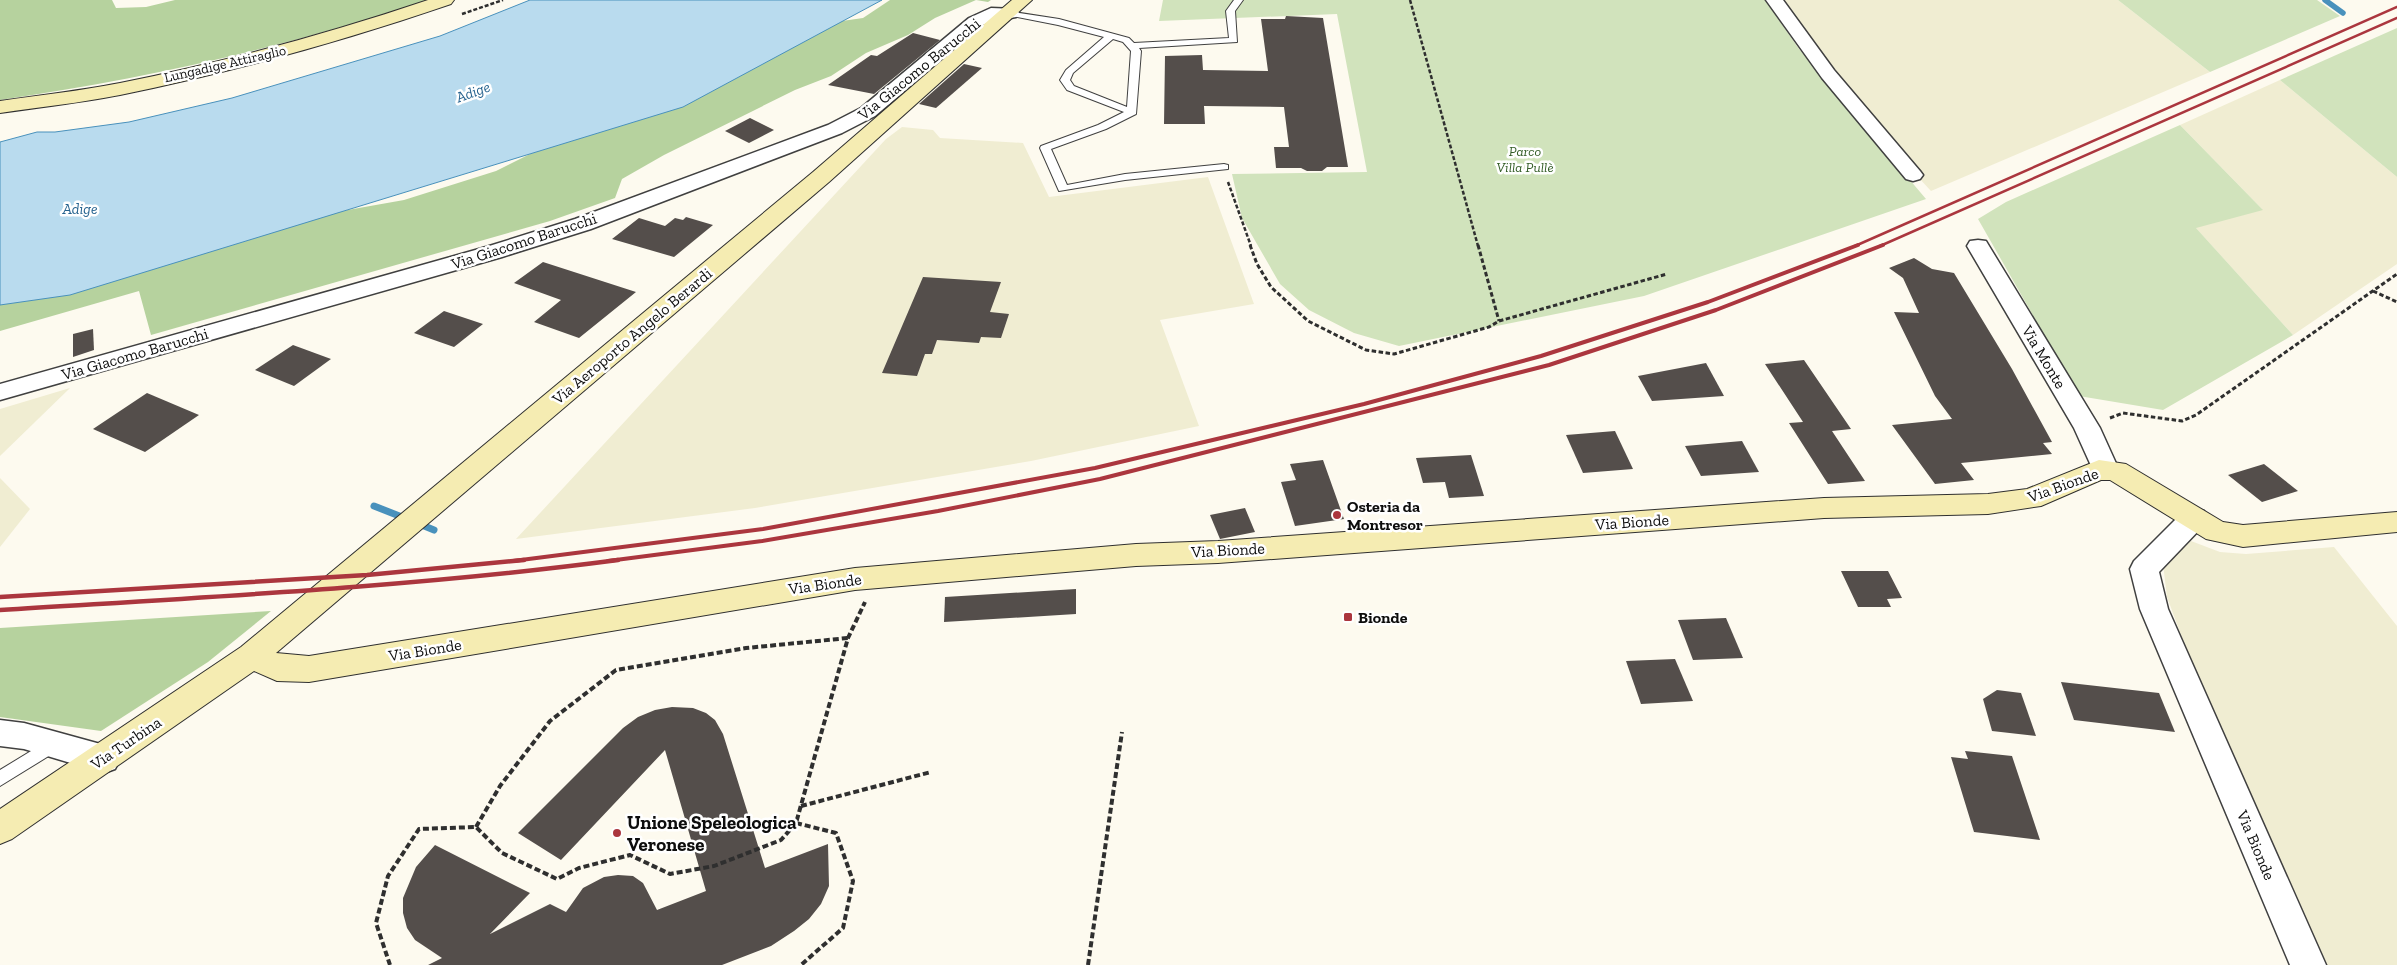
<svg xmlns="http://www.w3.org/2000/svg" width="2397" height="965" viewBox="0 0 2397 965" font-family="'Zilla Slab',serif">
	<style>
		.farmland { fill: #f0edd2 }
		.green { fill: #d1e3bc }
		.forest { fill: #b6d29e }
		.water { fill: #b9dbee; stroke: #4991bc }
		.lines { fill: none; stroke-linecap: round; stroke-linejoin: round }
		.stream-far1 { stroke: #4991bc; stroke-width: 5.5 }
		.stream { stroke: #4991bc; stroke-width: 7 }
		.building { fill: #544e4b }
		.lane-casing { stroke: #404040; stroke-width: 2 }
		.street-casing { stroke: #404040; stroke-width: 3 }
		.secondary-casing { stroke: #2f2f2f; stroke-width: 2 }
		.path-far2 { stroke: #2f2f2f; stroke-width: 2.5; stroke-dasharray: 4 2; stroke-linecap: butt }
		.path-far1 { stroke: #2f2f2f; stroke-width: 3; stroke-dasharray: 4.5 2.5; stroke-linecap: butt }
		.path { stroke: #2f2f2f; stroke-width: 4; stroke-dasharray: 6 3; stroke-linecap: butt }
		.lane { fill: #fff; fill-rule: evenodd }
		.street { fill: #fff; fill-rule: evenodd }
		.secondary { fill: #f5ecb2; fill-rule: evenodd }
		.rail-far2 { stroke: #ab363e; stroke-width: 2.5 }
		.rail-far1 { stroke: #ab363e; stroke-width: 4 }
		.rail { stroke: #ab363e; stroke-width: 4.5 }
		.poi-dot { fill: #ab363e; stroke: #fff; stroke-width: 2 }
		.labels { text-anchor: middle; dominant-baseline: central; stroke-width: 5; stroke-linejoin: round; paint-order: stroke }
		.far-street-label { font-size: 14px; fill: #0d0d0d; stroke: #fff }
		.far-park-label { font-size: 14px; font-style: italic; fill: #325c25; stroke: #fff }
		.far-water-label { font-size: 15px; font-style: italic; fill: #26638f; stroke: #fff }
		.street-label { font-size: 16px; fill: #0d0d0d; stroke: #fff }
		.poi-label { font-size: 16px; font-weight: bold; fill: #0d0d0d; stroke: #fff; text-anchor: start }
		.near-poi-label { font-size: 19px; font-weight: bold; fill: #0d0d0d; stroke: #fff; text-anchor: start }
	</style>
	<rect width="100%" height="100%" fill="#fdfaef"/>
	<g class="farmland">
		<polygon points="1770,0 2118,0 2210,72 1931,191 1865,120"/>
		<polygon points="2280,80 2397,177 2397,264 2293,335 2195,227 2262,209 2180,125"/>
		<polygon points="902,127 933,130 940,138 1023,143 1049,197 1208,177 1254,304 1160,320 1199,426 1031,461 755,508 516,539 886,139"/>
		<polygon points="70,388 0,456 0,409"/>
		<polygon points="0,478 30,509 0,547"/>
		<polygon points="2191,541 2220,552 2246,554 2334,547 2397,626 2397,965 2323,965 2187,651 2167,597 2163,564"/>
	</g>
	<g class="green">
		<polygon points="1163,0 1765,0 1799,49 1926,199 1644,296 1399,346 1354,333 1309,310 1280,284 1242,218 1232,174 1367,172 1337,14 1159,21"/>
		<polygon points="2118,0 2317,0 2340,16 2210,72"/>
		<polygon points="2397,28 2397,177 2280,80"/>
		<polygon points="2180,125 2263,210 2196,228 2293,335 2163,410 2079,396 1978,219 2006,202"/>
	</g>
	<g class="forest">
		<path d="M 0,0 L 112,0 L 116,8 L 146,7 L 175,0 L 428,0 C 288,47 145,79 0,100 Z"/>
		<polygon points="890,0 991,0 988,2 976,0 935,18 908,35 866,53 831,76 795,90 664,155 622,179 615,198 550,221 151,335 139,291 0,331 0,288 280,222 404,200 496,171 548,145 828,23 863,18"/>
		<polygon points="271,611 208,662 101,731 0,717 0,628"/>
	</g>
	<polygon class="water" points="530,0 882,0 683,107 70,295 0,305 0,142 37,132 55,132 129,122 232,98 440,36"/>
	<g class="lines">
		<polyline class="stream-far1" points="2325,0 2343,13"/>
		<g class="stream">
			<polyline points="374,506 407,519"/>
			<polyline points="417,523 434,530"/>
		</g>
	</g>
	<g class="building">
		<polygon points="1286,16 1323,18 1348,167 1327,167 1322,171 1307,171 1301,168 1276,168 1274,147 1289,147 1284,107 1204,106 1205,124 1164,124 1165,56 1202,55 1203,70 1268,71 1261,19 1285,19"/>
		<polygon points="913,33 940,40 874,94 828,85 871,55 877,56"/>
		<polygon points="964,64 982,68 936,108 919,104"/>
		<polygon points="750,118 774,130 749,143 725,131"/>
		<polygon points="686,217 713,225 674,257 612,239 639,218 665,226 675,218 683,220"/>
		<polygon points="1914,258 1932,269 1954,273 2012,369 2052,442 2043,443 2052,454 1961,463 1974,480 1935,484 1892,425 1952,419 1935,396 1894,312 1919,313 1903,278 1889,268"/>
		<polygon points="543,262 636,292 579,338 534,322 561,300 514,283"/>
		<polygon points="923,277 1001,282 990,312 1009,314 1001,338 981,337 979,343 937,340 932,354 925,354 917,376 882,373"/>
		<polygon points="444,311 483,324 454,347 414,333"/>
		<polygon points="93,329 94,350 73,357 73,334"/>
		<polygon points="293,345 331,359 294,386 255,370"/>
		<polygon points="1804,360 1851,429 1832,431 1865,481 1828,484 1789,423 1803,422 1765,364"/>
		<polygon points="1706,363 1724,396 1652,401 1638,376"/>
		<polygon points="147,393 199,415 145,452 93,429"/>
		<polygon points="1615,431 1633,469 1583,473 1566,435"/>
		<polygon points="1742,441 1759,472 1701,476 1685,446"/>
		<polygon points="1471,455 1484,496 1449,498 1445,482 1423,483 1416,458"/>
		<polygon points="1323,460 1344,519 1295,526 1281,482 1296,480 1290,464"/>
		<polygon points="2264,464 2298,491 2262,502 2228,475"/>
		<polygon points="1245,508 1255,532 1220,539 1210,515"/>
		<polygon points="1841,571 1888,571 1902,598 1887,599 1891,607 1858,607"/>
		<polygon points="1076,589 1076,614 944,622 945,597"/>
		<polygon points="1726,618 1743,658 1693,660 1678,620"/>
		<polygon points="1675,659 1693,701 1641,704 1626,661"/>
		<polygon points="2061,682 2159,693 2175,732 2074,720"/>
		<polygon points="1997,690 2021,693 2036,736 1992,731 1983,699"/>
		<polygon points="672,707 693,708 706,713 715,720 723,734 765,868 828,844 829,886 821,904 809,919 794,931 771,946 722,965 428,965 442,958 415,940 407,928 403,913 403,898 416,867 435,845 530,893 490,934 550,904 566,912 583,888 604,877 618,875 633,876 643,883 657,910 706,891 665,750 561,860 518,833 623,728 638,717 655,710"/>
		<polygon points="1965,751 2012,756 2040,840 1974,832 1951,757 1968,759"/>
	</g>
	<g class="lines">
		<g class="lane-casing">
			<g id="lane">
				<path d="M 1234,0 L 1243,0 L 1235,11 L 1237,42 L 1139,48 L 1141,51 L 1136,114 L 1106,129 L 1051,149 L 1067,185 L 1125,174 L 1224,164 L 1228,165 L 1228,169 L 1125,180 L 1059,191 L 1040,148 L 1041,146 L 1098,125 L 1124,112 L 1067,90 L 1060,80 L 1066,70 L 1104,37 L 1058,25 L 1007,15 L 1007,11 L 1059,19 L 1129,38 L 1134,43 L 1229,38 L 1226,11 ZM 1113,39 L 1123,42 L 1131,51 L 1127,107 L 1074,86 L 1070,80 L 1073,73 Z"/>
				<polygon points="54,737 60,739 62,744 60,749 0,786 0,770"/>
			</g>
		</g>
		<g class="street-casing">
			<g id="street">
				<polygon points="1766,0 1783,0 1834,70 1920,171 1923,175 1920,179 1913,181 1906,179 1822,78"/>
				<path d="M 991,8 L 1016,9 L 1019,13 L 1016,17 C 1001,20 997,17 981,26 L 875,116 L 842,133 L 591,229 L 502,257 L 0,400 L 0,384 L 486,247 L 575,219 L 828,125 L 861,108 L 969,18 Z"/>
				<polygon points="1978,240 1986,241 1989,246 2100,428 2119,470 2115,477 2106,479 2097,477 2093,470 2074,428 1967,246 1970,241"/>
				<polygon points="2194,508 2204,511 2207,518 2204,525 2159,572 2168,609 2326,965 2290,965 2140,609 2130,569 2134,561 2184,511"/>
				<polygon points="0,720 24,723 104,745 115,749 120,759 115,769 104,773 24,749 0,746"/>
			</g>
		</g>
		<g class="secondary-casing">
			<g id="secondary">
				<path d="M 428,0 L 454,0 L 451,4 C 343,41 232,72 120,95 C 80,103 40,107 0,113 L 0,101 C 40,95 80,91 120,83 C 224,62 327,34 428,0 Z"/>
				<polygon points="1012,0 1032,0 829,182 276,653 309,656 855,568 1136,544 1218,541 1824,498 1988,494 2027,489 2099,460 2126,464 2223,522 2243,525 2397,512 2397,532 2243,547 2206,539 2110,480 2101,480 2041,506 1988,514 1824,518 1218,563 1136,566 855,590 309,682 277,681 254,671 12,839 0,844 0,809 241,647 813,172"/>
			</g>
		</g>
		<g class="path-far2">
			<polyline points="1410,0 1478,246"/>
			<polyline points="462,14 503,0"/>
			<polyline points="1228,182 1251,246"/>
		</g>
		<g class="path-far1">
			<polyline points="1250,245 1257,264 1271,287 1308,321 1366,350 1394,354 1489,327 1499,321 1667,274"/>
			<polyline points="1478,245 1499,321"/>
			<polyline points="2373,291 2397,302"/>
			<polyline points="2110,418 2123,413 2182,421 2196,415 2397,274"/>
		</g>
		<g class="path">
			<polyline points="801,806 931,772"/>
			<polyline points="796,823 836,833 853,881 843,928 801,965"/>
			<polyline points="476,827 500,786 550,721 616,670 746,648 848,638"/>
			<polyline points="390,965 376,923 388,876 419,829 476,827 502,853 557,879 579,868 630,855 670,874 714,866 781,840 796,823 848,638 865,602"/>
			<polyline points="1088,965 1122,732"/>
		</g>
		<use href="#lane" class="lane"/>
		<use href="#street" class="street"/>
		<use href="#secondary" class="secondary"/>
		<g class="rail-far2">
			<polyline points="1855,246 2397,7"/>
			<polyline points="1880,246 2397,18"/>
		</g>
		<g class="rail-far1">
			<polyline points="513,561 763,529 1095,468 1364,404 1541,356 1708,302 1858,245"/>
			<polyline points="608,561 762,541 938,511 1100,479 1549,365 1716,310 1883,245"/>
		</g>
		<g class="rail">
			<polyline points="0,597 367,575 524,560"/>
			<path d="M 0,610 C 206,597 413,587 618,560"/>
		</g>
	</g>
	<g class="poi-dot">
		<circle cx="1337" cy="515" r="5"/>
		<rect x="1343" y="612" width="10" height="10" rx="2.5"/>
		<circle cx="617" cy="833" r="5"/>
	</g>
	<g class="labels">
		<g class="far-street-label">
			<text transform="translate(225 64) rotate(-13)">Lungadige Attiraglio</text>
		</g>
		<g class="far-park-label">
			<text x="1525" y="151">Parco<tspan x="1525" dy="16">Villa Pullè</tspan></text>
		</g>
		<g class="far-water-label">
			<text transform="translate(473 92) rotate(-20)">Adige</text>
			<text x="80" y="209">Adige</text>
		</g>
		<g class="street-label">
			<text transform="translate(919 69) rotate(-39)">Via Giacomo Barucchi</text>
			<text transform="translate(524 241) rotate(-18)">Via Giacomo Barucchi</text>
			<text transform="translate(632 336) rotate(-40)">Via Aeroporto Angelo Berardi</text>
			<text transform="translate(135 354) rotate(-16)">Via Giacomo Barucchi</text>
			<text transform="translate(2044 357) rotate(59)">Via Monte</text>
			<text transform="translate(2063 485) rotate(-20)">Via Bionde</text>
			<text transform="translate(1632 522) rotate(-4)">Via Bionde</text>
			<text transform="translate(1228 550) rotate(-3)">Via Bionde</text>
			<text transform="translate(825 584) rotate(-8)">Via Bionde</text>
			<text transform="translate(425 650) rotate(-9)">Via Bionde</text>
			<text transform="translate(126 743) rotate(-34)">Via Turbina</text>
			<text transform="translate(2256 845) rotate(67)">Via Bionde</text>
		</g>
		<g class="poi-label">
			<text x="1347" y="506">Osteria da<tspan x="1347" dy="18">Montresor</tspan></text>
			<text x="1358" y="617">Bionde</text>
		</g>
		<g class="near-poi-label">
			<text x="627" y="822">Unione Speleologica<tspan x="627" dy="22">Veronese</tspan></text>
		</g>
	</g>
</svg>
